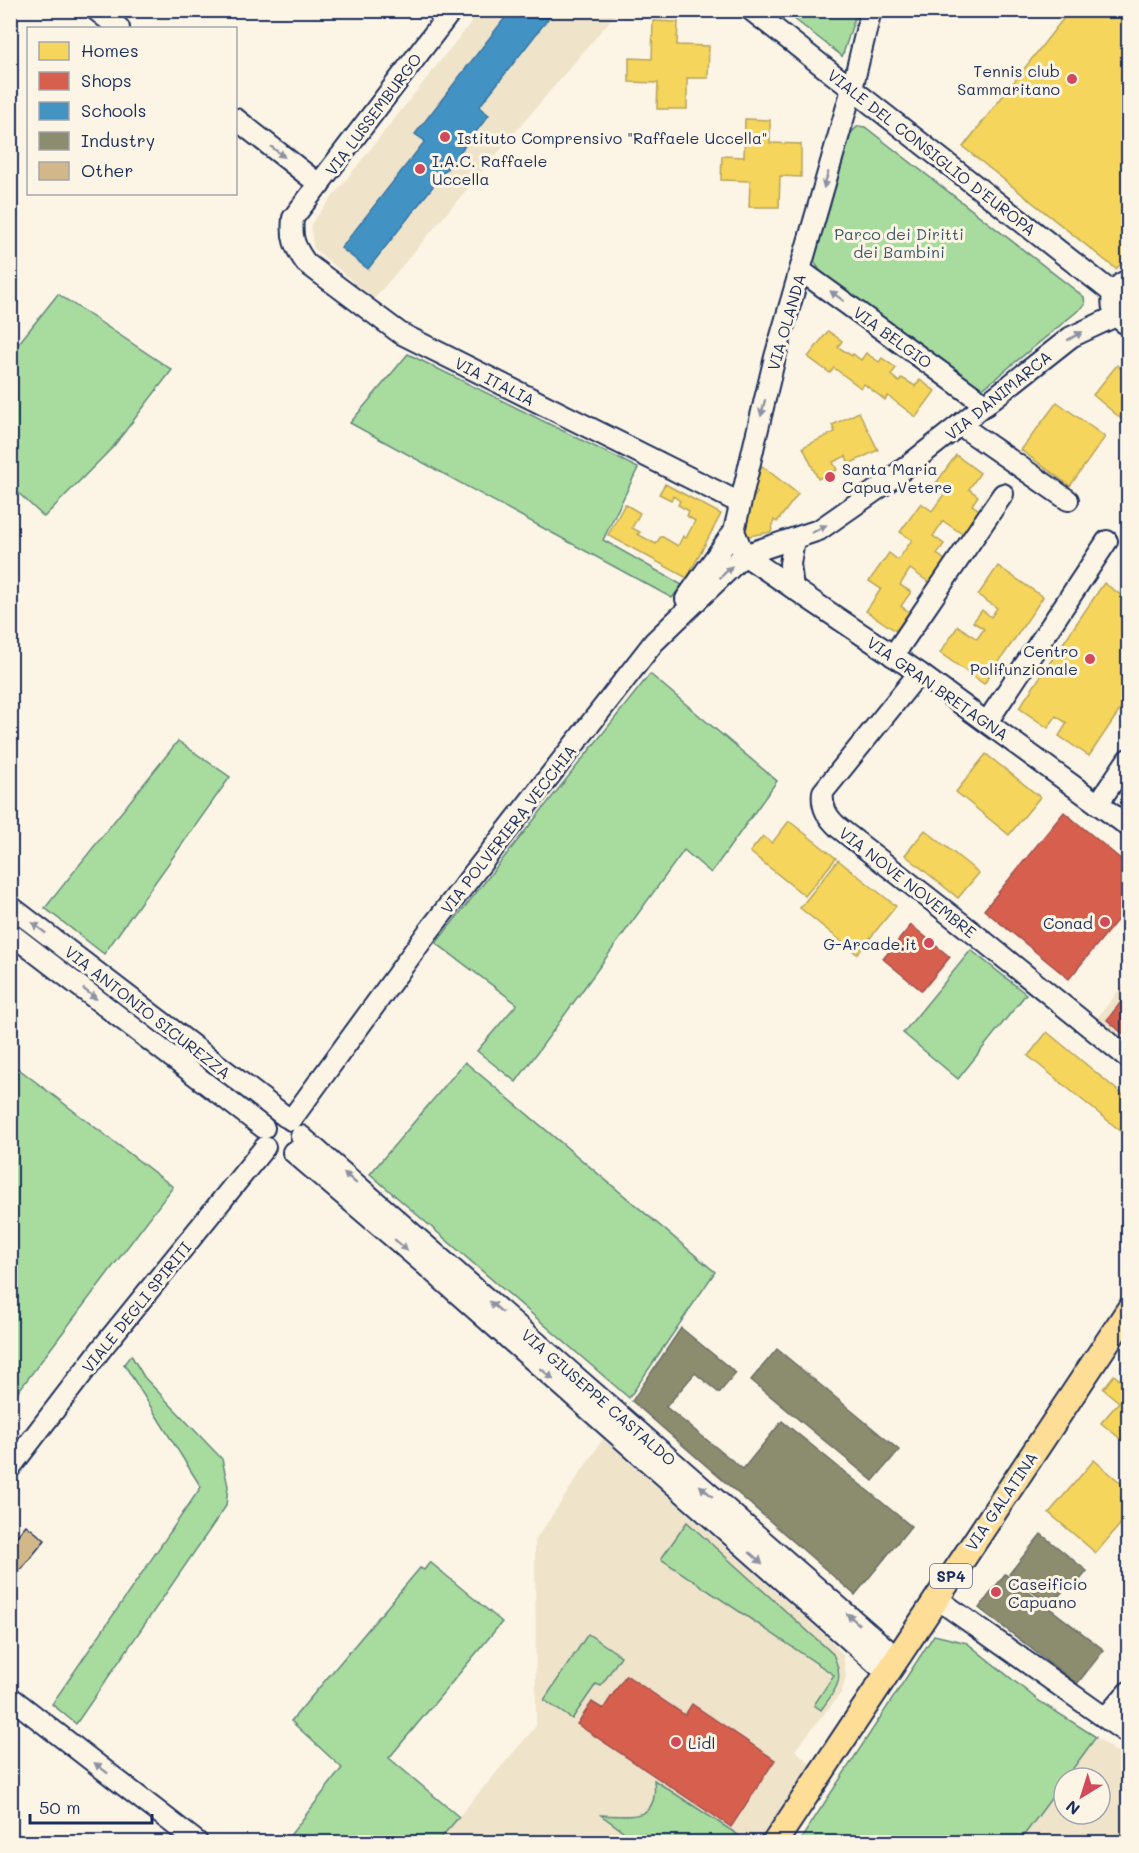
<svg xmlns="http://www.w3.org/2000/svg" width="1139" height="1853" viewBox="0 0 1139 1853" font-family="Mali,sans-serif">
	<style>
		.built { fill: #efe3c9 }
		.green { fill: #a8dc9e; stroke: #62867e; stroke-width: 1.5 }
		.homes { fill: #f6d55c; stroke: #b4a35d; stroke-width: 1.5 }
		.shops { fill: #d6604d; stroke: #9e5152; stroke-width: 1.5 }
		.schools { fill: #4393c3; stroke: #3775a5; stroke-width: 1.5 }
		.industry { fill: #8c8c6e; stroke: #6a7069; stroke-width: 1.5 }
		.building { fill: #d2b888; stroke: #1b2f5e; stroke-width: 1.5 }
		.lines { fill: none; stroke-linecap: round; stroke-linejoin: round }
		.minor-casing { stroke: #1b2f5e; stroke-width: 24 }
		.major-casing { stroke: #1b2f5e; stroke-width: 28 }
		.minor { stroke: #fcf5e5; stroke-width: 20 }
		.major { stroke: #fedd96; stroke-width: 24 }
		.oneway { fill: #8c92a2 }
		.poi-dot { fill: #d1495b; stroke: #fcf5e5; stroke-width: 2 }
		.labels { text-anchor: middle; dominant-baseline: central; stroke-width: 6; stroke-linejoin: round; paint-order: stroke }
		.shield { fill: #fcf5e5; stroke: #5e6a86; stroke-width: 1.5 }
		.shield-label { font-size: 15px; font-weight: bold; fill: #1b2f5e }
		.poi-label { font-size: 16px; fill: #1b2f5e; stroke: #fcf5e5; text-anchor: start }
		.street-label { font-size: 16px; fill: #1b2f5e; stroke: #fcf5e5 }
		.park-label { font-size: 16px; fill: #3e5a6e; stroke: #fcf5e5 }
	</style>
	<rect width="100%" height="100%" fill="#fcf5e5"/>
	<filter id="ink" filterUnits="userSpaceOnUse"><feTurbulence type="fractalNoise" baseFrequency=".0167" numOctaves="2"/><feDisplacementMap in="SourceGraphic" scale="12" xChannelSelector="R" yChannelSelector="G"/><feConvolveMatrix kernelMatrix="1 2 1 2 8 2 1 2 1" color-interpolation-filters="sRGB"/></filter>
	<g filter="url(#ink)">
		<g class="built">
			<polygon points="480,11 618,11 374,299 313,248 311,224"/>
			<polygon points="1128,979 1128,1058 1090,1027"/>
			<polygon points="1128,1284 1128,1349 1100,1327"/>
			<polygon points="603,1439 831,1641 843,1655 846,1677 841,1693 795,1750 812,1765 758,1842 437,1842 536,1726 535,1541"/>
			<polygon points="1096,1737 1128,1761 1128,1842 1019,1842 1064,1781 1064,1814 1100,1814 1100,1778 1066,1778"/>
		</g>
		<g class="green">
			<polygon points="784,11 857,11 842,57 842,56"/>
			<polygon points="858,126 865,127 1084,297 1085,305 980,391 820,271 814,261 851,133"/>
			<polygon points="58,294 172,370 113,447 44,517 11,486 11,353"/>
			<polygon points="408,354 638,468 603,540 682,585 672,598 350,423"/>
			<polygon points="650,674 777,781 711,873 684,850 516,1082 477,1051 517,1004 436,943"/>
			<polygon points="178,741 230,777 104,954 45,908"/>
			<polygon points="971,950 1026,994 958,1079 903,1033"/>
			<polygon points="465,1062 715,1272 629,1398 370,1174"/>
			<polygon points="11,1063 173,1187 11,1401 10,1401"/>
			<polygon points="131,1355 144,1377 222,1459 228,1486 226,1506 76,1724 52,1704 201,1487 124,1364"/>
			<path d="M 687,1522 L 833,1654 C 845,1681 837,1688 821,1710 L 814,1705 L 834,1675 L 661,1559 Z"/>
			<polygon points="430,1562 502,1622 389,1758 459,1817 437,1842 285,1842 342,1768 291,1721 420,1568 424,1570"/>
			<polygon points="588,1634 621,1656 601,1686 596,1684 572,1719 544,1700"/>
			<polygon points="934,1635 967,1643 1039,1701 1096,1737 1066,1778 1064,1778 1064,1781 1019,1842 799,1842"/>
			<path d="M 654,1780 L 749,1842 L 638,1842 L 601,1815 C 632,1816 659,1822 654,1780 Z"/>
		</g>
		<g class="homes">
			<polygon points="1070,10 1128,10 1128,256 1116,269 963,147"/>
			<polygon points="653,21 678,22 677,45 709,46 708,78 687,78 687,109 657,109 658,83 629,82 629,58 652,59"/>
			<polygon points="745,119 770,120 770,143 801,144 801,177 780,176 779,207 749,207 750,181 721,180 722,156 744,157"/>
			<polygon points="828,331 842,341 838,347 852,356 853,354 861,360 866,353 879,362 882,358 896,368 891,375 899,382 902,378 915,386 920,380 935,391 916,417 888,396 885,400 864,384 861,388 834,368 830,373 808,357"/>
			<polygon points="1117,365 1128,375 1128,418 1125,422 1093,395"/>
			<polygon points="1057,402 1105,437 1070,486 1021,450"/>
			<polygon points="859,412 878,450 849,464 846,456 833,462 837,470 818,479 803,447 835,432 832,425"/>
			<polygon points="956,455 980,473 969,489 978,496 972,505 981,511 964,535 943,521 933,536 944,544 937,554 946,561 930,583 910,569 900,585 911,592 901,606 909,612 896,631 866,611 881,589 869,581 889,553 898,560 912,540 900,532 921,503 932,511 945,493 934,486"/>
			<polygon points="762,466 798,494 777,522 774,520 771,532 743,537 747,500 751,501 757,493 753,490"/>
			<polygon points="665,484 721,514 687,578 608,535 625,504 640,513 632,528 640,532 637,534 656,544 661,536 678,546 683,536 686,538 695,521 687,516 689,511 678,505 680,501 673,496 671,500 659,494"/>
			<polygon points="998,566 1043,597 984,684 940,653 958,626 977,639 984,629 973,622 982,610 991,617 997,608 978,595"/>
			<polygon points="1104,583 1128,600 1128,612 1125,617 1128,619 1128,698 1089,756 1059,736 1067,723 1056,716 1048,728 1019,708"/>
			<polygon points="986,754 1040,797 1009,835 956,792"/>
			<polygon points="789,821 836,858 805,896 750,852 763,836 772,843"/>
			<polygon points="925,830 979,873 958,898 905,855"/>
			<polygon points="838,860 896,906 857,954 800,908"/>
			<polygon points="1047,1032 1128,1099 1128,1137 1028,1056"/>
			<polygon points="1114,1375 1128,1386 1128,1445 1101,1423 1119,1402 1103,1389"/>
			<polygon points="1094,1460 1128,1489 1128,1515 1096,1553 1049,1513"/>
		</g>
		<g class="shops">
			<polygon points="1064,812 1128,865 1128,907 1069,979 984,910"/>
			<polygon points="911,925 950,957 922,991 883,959"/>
			<polygon points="1128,993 1128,1038 1107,1020"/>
			<polygon points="626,1675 685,1715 692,1704 775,1760 731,1827 577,1724 592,1702 603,1709"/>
		</g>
		<polygon class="schools" points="511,10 555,10 479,107 489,115 368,269 341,248 425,141 415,134"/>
		<g class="industry">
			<polygon points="681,1328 736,1373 719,1393 695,1373 666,1407 743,1469 782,1421 911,1526 855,1595 632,1401"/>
			<polygon points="777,1349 899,1450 873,1481 751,1380"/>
			<polygon points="1041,1534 1087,1571 1075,1586 1070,1582 1051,1606 1009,1574"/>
			<polygon points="1005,1574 1104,1650 1077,1684 979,1608"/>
		</g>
		<polygon class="building" points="26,1525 45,1540 10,1583 10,1544"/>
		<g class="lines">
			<g class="minor-casing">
				<g id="minor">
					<polyline points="96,10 119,28"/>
					<path d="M 452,10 L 293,218 C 291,238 294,246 306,263 L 400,333 L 740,503"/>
					<polyline points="751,10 1114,294"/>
					<polyline points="236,119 320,185"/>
					<polyline points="800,270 986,405"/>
					<path d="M 1128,280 C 1106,289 1108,315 1128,325"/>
					<polyline points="960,425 1068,500"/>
					<polyline points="744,555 734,531 755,441 775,357 852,89 871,10"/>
					<polyline points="744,555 919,673 1128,826"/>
					<polyline points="793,588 790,564 794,539"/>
					<polyline points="686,599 734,531"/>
					<polyline points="893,656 1003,494"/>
					<path d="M 919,673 L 823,792 C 821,808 828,818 839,828 L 976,935 L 1128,1058"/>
					<polyline points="987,722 1107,541"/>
					<polyline points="1098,804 1128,759"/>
					<polyline points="10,906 286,1117"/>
					<polyline points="10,933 264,1128"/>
					<polyline points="291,1120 428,932 654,642 744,555 819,530 882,486 1071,337 1116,316"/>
					<polyline points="301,1136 897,1658"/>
					<polyline points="293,1152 424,1264 887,1673"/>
					<polyline points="10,1468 102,1348 265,1147"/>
					<polyline points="936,1598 1128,1734"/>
					<polyline points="10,1697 197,1842"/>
					<polyline points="1106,1717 1128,1692"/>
				</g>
			</g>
			<g class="major-casing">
				<polyline id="major" points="775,1842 1128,1311"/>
			</g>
			<use href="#minor" class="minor"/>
			<use href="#major" class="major"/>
		</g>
		<defs><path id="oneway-solid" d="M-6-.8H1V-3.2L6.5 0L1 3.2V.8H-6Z" transform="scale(1.5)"/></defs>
		<g class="oneway">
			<use href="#oneway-solid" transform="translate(278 152) rotate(38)"/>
			<use href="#oneway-solid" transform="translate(826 180) rotate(106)"/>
			<use href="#oneway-solid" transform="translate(837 296) rotate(-144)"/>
			<use href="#oneway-solid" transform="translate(1075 336) rotate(-29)"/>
			<use href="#oneway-solid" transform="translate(763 408) rotate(104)"/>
			<use href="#oneway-solid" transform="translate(819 529) rotate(-27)"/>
			<use href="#oneway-solid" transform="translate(726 572) rotate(-44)"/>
			<use href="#oneway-solid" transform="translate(39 928) rotate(-142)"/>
			<use href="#oneway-solid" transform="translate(90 994) rotate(38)"/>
			<use href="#oneway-solid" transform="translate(350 1178) rotate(-139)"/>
			<use href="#oneway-solid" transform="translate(401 1245) rotate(41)"/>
			<use href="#oneway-solid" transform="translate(496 1307) rotate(-139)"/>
			<use href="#oneway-solid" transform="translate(547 1374) rotate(41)"/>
			<use href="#oneway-solid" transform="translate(706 1491) rotate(-139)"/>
			<use href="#oneway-solid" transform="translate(756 1558) rotate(41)"/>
			<use href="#oneway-solid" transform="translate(853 1619) rotate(-139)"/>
			<use href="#oneway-solid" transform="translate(101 1768) rotate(-142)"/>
		</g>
	</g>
	<g class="poi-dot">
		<circle cx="1072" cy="79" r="6"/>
		<circle cx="445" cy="137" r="6"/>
		<circle cx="420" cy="169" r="6"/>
		<circle cx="830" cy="477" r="6"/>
		<circle cx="1090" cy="659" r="6"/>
		<circle cx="1105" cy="922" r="6"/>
		<circle cx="929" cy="943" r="6"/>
		<circle cx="996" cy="1592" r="6"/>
		<circle cx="676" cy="1742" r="6"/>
	</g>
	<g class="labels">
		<rect class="shield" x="930" y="1564" width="42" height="24" rx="4.5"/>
		<g class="shield-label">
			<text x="951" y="1576">SP4</text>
		</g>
		<g class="poi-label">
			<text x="1060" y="70" text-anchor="end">Tennis club<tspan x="1060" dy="18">Sammaritano</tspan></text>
			<text x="457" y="137">Istituto Comprensivo "Raffaele Uccella"</text>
			<text x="432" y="160">I.A.C. Raffaele<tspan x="432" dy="18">Uccella</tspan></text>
			<text x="842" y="468">Santa Maria<tspan x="842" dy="18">Capua Vetere</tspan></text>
			<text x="1078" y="650" text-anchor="end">Centro<tspan x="1078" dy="18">Polifunzionale</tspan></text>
			<text x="1093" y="922" text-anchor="end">Conad</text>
			<text x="917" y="943" text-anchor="end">G-Arcade.it</text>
			<text x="1008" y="1583">Caseificio<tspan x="1008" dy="18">Capuano</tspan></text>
			<text x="688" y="1742">Lidl</text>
		</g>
		<g class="street-label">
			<text transform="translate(373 114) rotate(-53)">VIA LUSSEMBURGO</text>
			<text transform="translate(932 152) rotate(38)">VIALE DEL CONSIGLIO D'EUROPA</text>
			<text transform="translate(786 322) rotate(-74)">VIA OLANDA</text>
			<text transform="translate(893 337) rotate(36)">VIA BELGIO</text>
			<text transform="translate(495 381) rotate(27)">VIA ITALIA</text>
			<text transform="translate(998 395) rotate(-39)">VIA DANIMARCA</text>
			<text transform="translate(938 688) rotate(35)">VIA GRAN BRETAGNA</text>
			<text transform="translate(508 829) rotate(-52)">VIA POLVERIERA VECCHIA</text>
			<text transform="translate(908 882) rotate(38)">VIA NOVE NOVEMBRE</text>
			<text transform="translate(148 1012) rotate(38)">VIA ANTONIO SICUREZZA</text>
			<text transform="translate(136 1307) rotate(-51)">VIALE DEGLI SPIRITI</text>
			<text transform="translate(599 1397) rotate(41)">VIA GIUSEPPE CASTALDO</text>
			<text transform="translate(1001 1501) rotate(-56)">VIA GALATINA</text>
		</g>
		<g class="park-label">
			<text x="899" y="233">Parco dei Diritti<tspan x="899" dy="18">dei Bambini</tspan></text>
		</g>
	</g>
	<rect width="1139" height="1853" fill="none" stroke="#fcf5e5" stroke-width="36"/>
	<rect x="18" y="18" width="1103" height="1817" fill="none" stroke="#1b2f5e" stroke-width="2" filter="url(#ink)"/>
	<rect x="27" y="27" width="210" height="168" fill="#fcf5e5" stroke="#a2a6af" stroke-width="1.5"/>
	<rect x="39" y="42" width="30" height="18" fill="#f6d55c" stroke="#a2a6af" stroke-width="1.5"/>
	<text x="81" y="57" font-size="18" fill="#1b2f5e">Homes</text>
	<rect x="39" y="72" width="30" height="18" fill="#d6604d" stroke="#a2a6af" stroke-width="1.5"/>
	<text x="81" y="87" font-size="18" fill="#1b2f5e">Shops</text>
	<rect x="39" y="102" width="30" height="18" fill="#4393c3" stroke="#a2a6af" stroke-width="1.5"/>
	<text x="81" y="117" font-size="18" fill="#1b2f5e">Schools</text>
	<rect x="39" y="132" width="30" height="18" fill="#8c8c6e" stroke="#a2a6af" stroke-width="1.5"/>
	<text x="81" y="147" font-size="18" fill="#1b2f5e">Industry</text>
	<rect x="39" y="162" width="30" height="18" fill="#d2b888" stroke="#a2a6af" stroke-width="1.5"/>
	<text x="81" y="177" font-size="18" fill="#1b2f5e">Other</text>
	<g transform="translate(1082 1796) rotate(218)"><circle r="28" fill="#fcf5e5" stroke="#a2a6af" stroke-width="1.5"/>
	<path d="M0-4.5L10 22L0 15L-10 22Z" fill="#d1495b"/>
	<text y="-9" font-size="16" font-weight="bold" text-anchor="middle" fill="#1b2f5e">N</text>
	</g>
	<path d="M30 1814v9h122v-9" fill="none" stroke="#1b2f5e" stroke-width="3"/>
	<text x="39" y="1814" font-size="18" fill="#1b2f5e" stroke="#fcf5e5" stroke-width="4.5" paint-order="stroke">50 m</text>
</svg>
